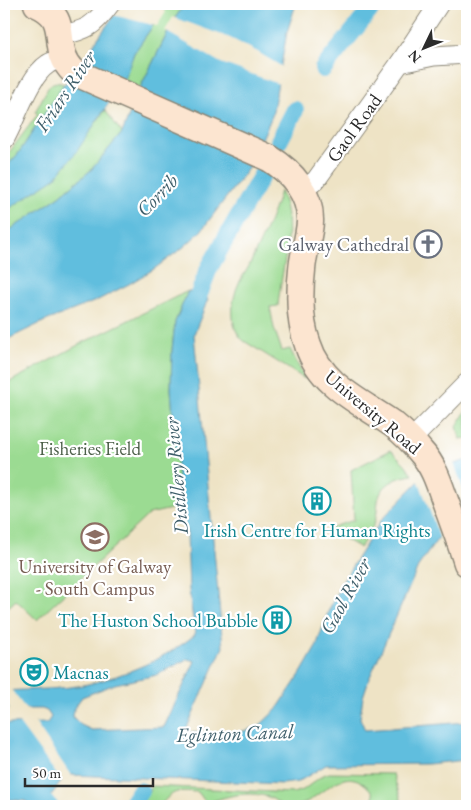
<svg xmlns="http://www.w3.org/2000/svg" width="471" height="810" viewBox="0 0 471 810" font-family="'EB Garamond',serif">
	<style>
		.green { fill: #9bdb92; stroke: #63835e }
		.water { fill: #60bede; stroke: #467484; fill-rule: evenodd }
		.pier { fill: #eee3c5 }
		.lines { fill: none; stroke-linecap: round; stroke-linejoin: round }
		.canal { stroke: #60bede; stroke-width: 18 }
		.street-casing { stroke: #8c8778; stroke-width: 21 }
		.secondary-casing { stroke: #8c8778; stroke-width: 29 }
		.street { stroke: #fff; stroke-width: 19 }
		.secondary { stroke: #fce5d0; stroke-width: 26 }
		.labels { text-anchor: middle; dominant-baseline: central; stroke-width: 4.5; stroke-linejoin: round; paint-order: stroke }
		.street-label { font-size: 19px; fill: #2b2b2b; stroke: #fff }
		.worship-label { font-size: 19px; fill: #5b616d; stroke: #fff; text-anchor: end }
		.park-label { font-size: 19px; fill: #4d604a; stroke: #fff }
		.culture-label { font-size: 19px; fill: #0d838f; stroke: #fff }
		.education-label { font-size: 19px; fill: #785e54; stroke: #fff }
		.water-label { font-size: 20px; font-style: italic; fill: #3e5e6a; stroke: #fff }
	</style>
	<rect width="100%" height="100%" fill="#fff"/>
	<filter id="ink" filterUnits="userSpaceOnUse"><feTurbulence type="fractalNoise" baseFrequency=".02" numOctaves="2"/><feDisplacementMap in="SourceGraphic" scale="10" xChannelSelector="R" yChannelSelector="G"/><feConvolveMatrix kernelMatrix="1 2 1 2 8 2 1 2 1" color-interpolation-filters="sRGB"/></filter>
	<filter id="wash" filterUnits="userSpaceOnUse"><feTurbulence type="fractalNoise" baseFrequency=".0096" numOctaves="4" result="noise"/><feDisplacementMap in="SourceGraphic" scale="20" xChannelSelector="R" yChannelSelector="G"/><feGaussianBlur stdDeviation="1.12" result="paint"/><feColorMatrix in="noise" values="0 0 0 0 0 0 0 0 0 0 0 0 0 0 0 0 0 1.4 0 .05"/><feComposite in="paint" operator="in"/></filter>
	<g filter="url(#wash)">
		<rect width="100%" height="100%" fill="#eee3c5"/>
		<g class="green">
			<polygon points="168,4 185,4 175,18 140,88 124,80 134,53"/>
			<polygon points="57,82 64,84 18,154 4,169 4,159 38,114 35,112 49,86 53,83"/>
			<polygon points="105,110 122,133 91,170 60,196 4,234 4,211 90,131"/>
			<path d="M 280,191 C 297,226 281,269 278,306 L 270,307 L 274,328 L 282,351 L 290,349 L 305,379 L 244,341 C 231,331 231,308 235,294 C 237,284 244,275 249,266 C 260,242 273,217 280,191 Z"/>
			<polygon points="188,291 175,322 172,350 171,389 180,507 149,514 37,620 16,600 4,611 4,385 80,344"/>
			<polygon points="467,409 467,438 460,439 457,426"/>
			<path d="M 391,450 L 405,464 L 413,475 C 397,477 381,484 378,501 C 377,508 377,514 375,521 C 372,530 365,539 360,548 L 327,529 L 354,520 L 351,470 Z"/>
			<path d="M 329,773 L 393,774 L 403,806 L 373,806 L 373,793 C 345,757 324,798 297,806 C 292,807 286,806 281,806 C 267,787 226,794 207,804 L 198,792 C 177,791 174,789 160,806 L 141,806 L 152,786 L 293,793 L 303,790 L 323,775 Z"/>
		</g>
		<g class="water">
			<polygon points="122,4 168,4 134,53 124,80 75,154 55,178 4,212 4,169 18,154 64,84 91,65 93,45"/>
			<polygon points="185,4 296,4 287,32 272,116 250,166 201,231 185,246 154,269 129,284 96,301 43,322 4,341 4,234 60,196 91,170 122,133 140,88 175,18"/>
			<path d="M 188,291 L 208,299 L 194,334 L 223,647 L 185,732 L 231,735 L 259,726 L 277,709 L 301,673 L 316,647 L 328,612 L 341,584 L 382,519 L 418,482 L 454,464 L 467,460 L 467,522 L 439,537 L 419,565 L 369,679 L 363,697 L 360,718 L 365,730 L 467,722 L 467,760 L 427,764 L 326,765 L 298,782 L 283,784 L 71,775 L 61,782 L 43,806 L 34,806 L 25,801 L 4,799 L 4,724 L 47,723 L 51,717 L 47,711 L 42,709 L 4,709 L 4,691 C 31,689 61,690 88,684 C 126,675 164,659 195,635 L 189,590 L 187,534 L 180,507 L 171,389 L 172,350 L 175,322 ZM 187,659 L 195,661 L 164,727 L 92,730 L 81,725 L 73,717 L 74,708 L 82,697 L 115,684 L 157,675 Z"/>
		</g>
		<g class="pier">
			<polygon points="122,4 159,4 166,12 157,26 113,15"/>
			<polygon points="173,17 230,38 256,51 284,68 280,86 279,84 221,63 165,31"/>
			<polygon points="454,463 467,500 467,525 440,539 418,479"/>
			<polygon points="4,688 10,688 28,712 11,712 4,699"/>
			<polygon points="34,721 72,777 63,783 18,722"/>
		</g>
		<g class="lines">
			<g class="canal">
				<polyline points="323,69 375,4"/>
				<polyline points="279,141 295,110"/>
				<polyline points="190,318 209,268 262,175"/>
				<polyline points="4,771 49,806"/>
				<polyline points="130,806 140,791"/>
			</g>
		</g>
	</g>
	<g filter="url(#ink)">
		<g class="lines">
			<g class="street-casing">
				<g id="street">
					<path d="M 59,36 C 87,30 93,27 110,4"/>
					<polyline points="400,63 439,4"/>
					<path d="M 4,140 C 16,120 28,77 48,64 C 52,61 58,60 63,59"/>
					<polyline points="303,190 316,180 400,63 434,56 467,54"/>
					<polyline points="411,440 467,383"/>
				</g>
			</g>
			<g class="secondary-casing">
				<path id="secondary" d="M 37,4 C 74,20 48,47 74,72 L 269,158 C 292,172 311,194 310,222 C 309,238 303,254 302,270 C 299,296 299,321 308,345 C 321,386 362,402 394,425 C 404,433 413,442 421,452 C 435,467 440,487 447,506 C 454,525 461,544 467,563"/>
			</g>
			<use href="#street" class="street"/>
			<use href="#secondary" class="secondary"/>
		</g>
	</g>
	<defs>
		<g id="church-ring" transform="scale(1.4375)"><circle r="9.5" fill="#fff" stroke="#6b7280" stroke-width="1.5"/><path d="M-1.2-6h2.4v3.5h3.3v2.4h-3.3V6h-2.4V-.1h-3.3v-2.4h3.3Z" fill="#6b7280"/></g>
		<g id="building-ring" transform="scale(1.4375)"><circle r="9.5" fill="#fff" stroke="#0f9aa8" stroke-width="1.5"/><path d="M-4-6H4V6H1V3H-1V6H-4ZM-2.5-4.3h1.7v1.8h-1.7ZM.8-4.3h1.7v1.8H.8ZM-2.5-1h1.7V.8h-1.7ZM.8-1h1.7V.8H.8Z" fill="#0f9aa8"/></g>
		<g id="university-ring" transform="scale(1.4375)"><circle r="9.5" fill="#fff" stroke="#8d6e63" stroke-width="1.5"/><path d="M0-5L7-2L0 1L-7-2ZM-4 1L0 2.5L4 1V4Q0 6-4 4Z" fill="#8d6e63"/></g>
		<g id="theatre-ring" transform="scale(1.4375)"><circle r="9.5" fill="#fff" stroke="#0f9aa8" stroke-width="1.5"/><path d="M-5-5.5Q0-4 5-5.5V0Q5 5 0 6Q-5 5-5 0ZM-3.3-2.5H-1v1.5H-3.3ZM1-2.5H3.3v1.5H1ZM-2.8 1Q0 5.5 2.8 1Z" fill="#0f9aa8"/></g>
	</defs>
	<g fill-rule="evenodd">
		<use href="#church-ring" x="428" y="244"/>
		<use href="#building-ring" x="317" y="501"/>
		<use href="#university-ring" x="95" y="537"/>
		<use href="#building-ring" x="277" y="620"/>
		<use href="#theatre-ring" x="34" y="672"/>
	</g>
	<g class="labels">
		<g class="street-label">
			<text transform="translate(354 128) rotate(-54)">Gaol Road</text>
			<text transform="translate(373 412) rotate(40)">University Road</text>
		</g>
		<g class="worship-label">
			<text x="409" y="244">Galway Cathedral</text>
		</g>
		<g class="park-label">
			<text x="90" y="448">Fisheries Field</text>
		</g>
		<g class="culture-label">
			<text x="317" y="530">Irish Centre for Human Rights</text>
			<text x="258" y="620" text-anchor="end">The Huston School Bubble</text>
			<text x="53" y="672" text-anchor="start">Macnas</text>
		</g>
		<g class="education-label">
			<text x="95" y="566">University of Galway<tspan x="95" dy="22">- South Campus</tspan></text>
		</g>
		<g class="water-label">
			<text transform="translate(65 91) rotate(-56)">Friars River</text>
			<text transform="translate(157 195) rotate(-46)">Corrib</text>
			<text transform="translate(176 476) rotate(-95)">Distillery River</text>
			<text transform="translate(345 596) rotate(-61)">Gaol River</text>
			<text transform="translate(235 733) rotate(-2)">Eglinton Canal</text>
		</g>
	</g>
	<rect width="471" height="810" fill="none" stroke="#fff" stroke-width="20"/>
	<g transform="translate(424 48) rotate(227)" stroke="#ffffff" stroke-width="4" paint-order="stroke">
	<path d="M0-4L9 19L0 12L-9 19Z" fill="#2b2b2b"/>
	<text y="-8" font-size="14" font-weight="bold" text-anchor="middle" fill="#2b2b2b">N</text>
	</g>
	<path d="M25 778v8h128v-8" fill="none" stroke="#2b2b2b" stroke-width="2.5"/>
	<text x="32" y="778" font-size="15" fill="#2b2b2b" stroke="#ffffff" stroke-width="4" paint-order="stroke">50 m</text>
</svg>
